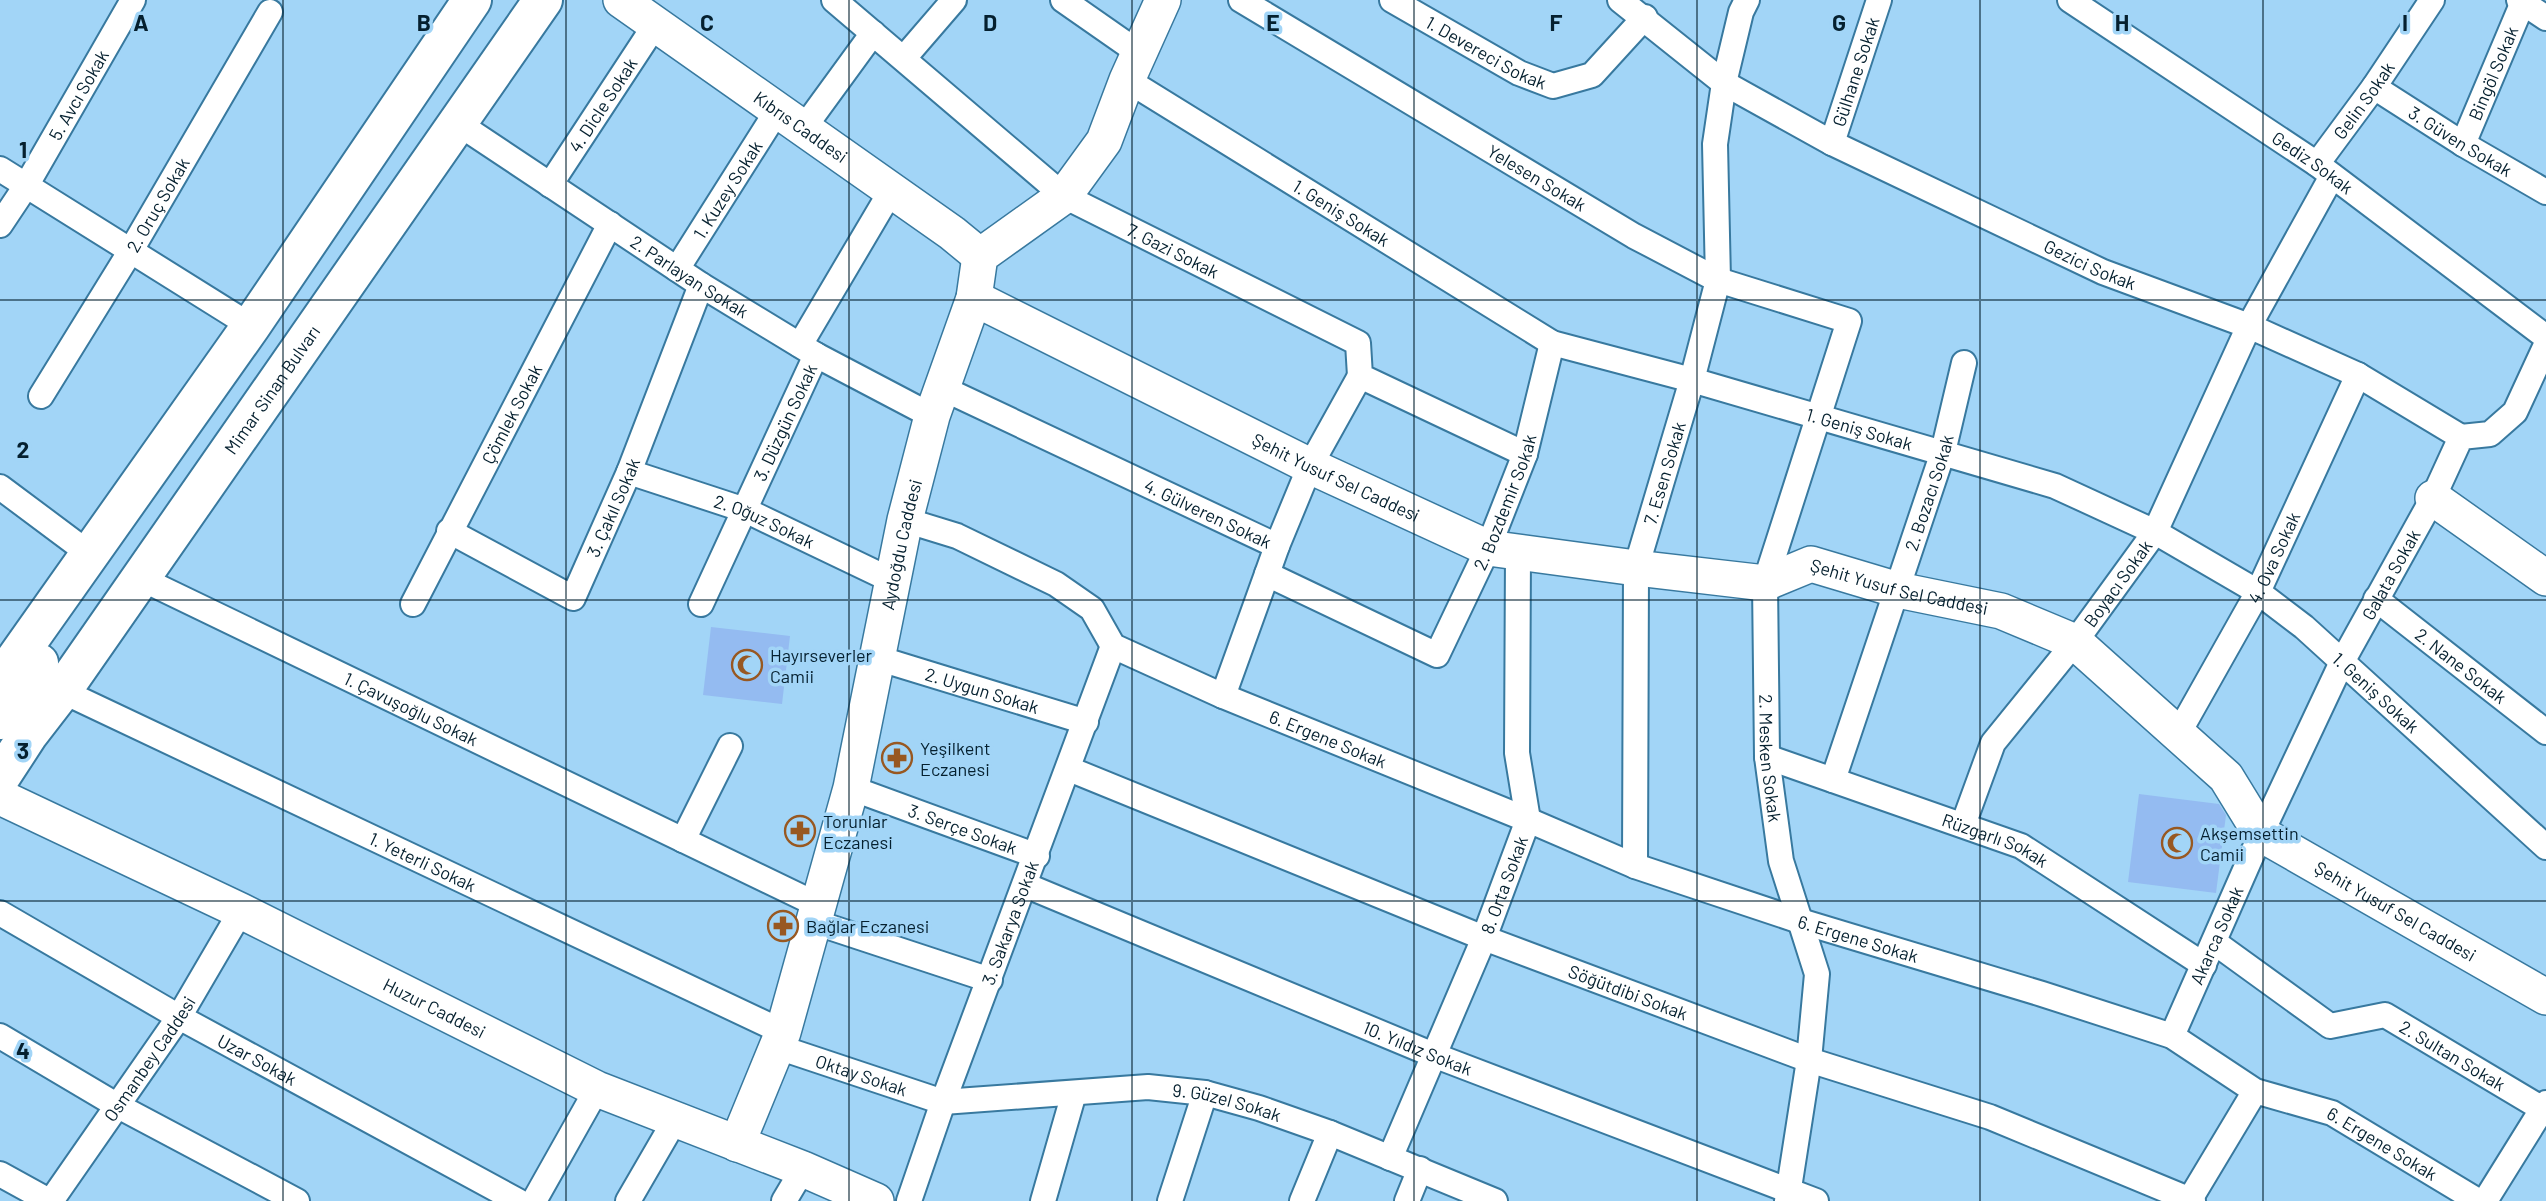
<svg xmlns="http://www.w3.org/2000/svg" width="2546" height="1201" viewBox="0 0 2546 1201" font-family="Barlow,sans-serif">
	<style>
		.building { fill: #94bbf1 }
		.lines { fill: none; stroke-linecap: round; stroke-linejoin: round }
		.street-casing { stroke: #38799f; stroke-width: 28 }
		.secondary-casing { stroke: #38799f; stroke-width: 38 }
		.primary-casing { stroke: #38799f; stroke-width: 42 }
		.street { stroke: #fff; stroke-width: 24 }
		.secondary { stroke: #fff; stroke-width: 35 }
		.primary { stroke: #fff; stroke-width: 38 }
		.grid { fill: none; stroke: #05202f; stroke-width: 2; stroke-opacity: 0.55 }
		.labels { text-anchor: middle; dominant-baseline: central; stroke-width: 7; stroke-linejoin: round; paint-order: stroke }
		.street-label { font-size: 18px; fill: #05202f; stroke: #a2d5f7 }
		.poi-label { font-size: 18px; fill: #05202f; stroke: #a2d5f7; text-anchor: start }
		.grid-label { font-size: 23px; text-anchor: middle; font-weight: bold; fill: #05202f; stroke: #a2d5f7; stroke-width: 7; stroke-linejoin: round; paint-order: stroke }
	</style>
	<rect width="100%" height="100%" fill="#a2d5f7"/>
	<g class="building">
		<polygon points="711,627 790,636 782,704 703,695"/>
		<polygon points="2139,794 2219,804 2226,815 2216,893 2128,882"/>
	</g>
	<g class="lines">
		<g class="street-casing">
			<g id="street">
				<path id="s1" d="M 834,0 L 1064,196 L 1358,343 L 1360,376 L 1525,454"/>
				<polyline points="1063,0 1139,53"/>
				<path id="s2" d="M 1241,0 L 1634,236 L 1718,280 L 1849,321 L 1765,583 L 1767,757 L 1781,861 L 1817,974 L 1809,1060 L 1787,1201"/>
				<path id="s3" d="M 1392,0 L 1519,73 L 1553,86 L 1592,75 L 1645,17"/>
				<path id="s4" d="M 1620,0 L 1724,83 L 1832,143 L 2103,272 L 2249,326 L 2358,375 L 2461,437"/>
				<path id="s5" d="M 2070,0 L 2317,164 L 2546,337"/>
				<polyline points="2519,0 2546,18"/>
				<polyline points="904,58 954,0"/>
				<path id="s6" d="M 1127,80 L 1552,343 L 1692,380 L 2055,486 L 2155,532 L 2258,592 L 2304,627 L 2546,847"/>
				<path id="s7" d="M 2374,87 L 2463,144 L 2546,192"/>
				<path id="s8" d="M 456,122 L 701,285 L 816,355 L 932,416"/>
				<polyline points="803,129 873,33"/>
				<path id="s9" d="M 1832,143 L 1879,0"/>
				<path id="s10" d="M 2463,144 L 2523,2"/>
				<path id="s11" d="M 2317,164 L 2374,87 L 2432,0"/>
				<polyline points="0,169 251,326"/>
				<path id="s12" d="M 550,185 L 655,25"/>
				<path id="s13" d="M 0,225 L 26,186 L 133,0"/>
				<path id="s14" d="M 677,269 L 777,111"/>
				<polyline points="800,345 891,191"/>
				<path id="s15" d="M 942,388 L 1277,546 L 1267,574 L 1437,655 L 1488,548 L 1525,454 L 1552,343"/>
				<path id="s16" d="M 41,396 L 130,252 L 270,12"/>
				<path id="s17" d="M 629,472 L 745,510 L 893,581"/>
				<polyline points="0,487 91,555"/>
				<path id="s18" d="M 905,520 L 957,536 L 1056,584 L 1092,609 L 1113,646 L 1223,696 L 1528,820 L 1635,866 L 1800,921 L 2042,994 L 2172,1036 L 2255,1091 L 2332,1113 L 2478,1201"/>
				<path id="s19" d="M 449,531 L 573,598 L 629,472 L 701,285"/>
				<polyline points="1277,546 1310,466 1360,376"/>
				<path id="s20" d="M 140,578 L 818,905"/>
				<path id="s21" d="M 2376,599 L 2546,732"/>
				<path id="s22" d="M 413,604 L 610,224"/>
				<path id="s23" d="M 701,604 L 816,355"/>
				<path id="s24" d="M 877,658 L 1086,722"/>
				<path id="s25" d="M 62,691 L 783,1032"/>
				<polyline points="1223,696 1267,574"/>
				<path id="s26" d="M 2178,734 L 2258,592 L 2358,375"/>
				<path id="s27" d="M 1767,757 L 2021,846 L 2204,965"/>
				<path id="s28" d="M 1069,769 L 1484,938 L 1809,1060 L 1990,1117 L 2193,1201"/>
				<path id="s29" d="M 1833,780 L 1943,452 L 1964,363"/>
				<path id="s30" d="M 851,788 L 1037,856"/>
				<path id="s31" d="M 1963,825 L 1993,743 L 2075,642 L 2155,532 L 2249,326 L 2332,176"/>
				<polyline points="683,840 730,746"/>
				<path id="s32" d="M 1635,866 L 1636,568 L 1692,380 L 1718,280 L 1715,144 L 1724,83 L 1741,12 L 1747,0"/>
				<path id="s33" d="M 1025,885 L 1436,1056 L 1816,1201"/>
				<path id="s34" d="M 0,913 L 179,1017 L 518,1201"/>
				<polyline points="814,922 990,980"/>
				<path id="s35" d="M 2214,942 L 2330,1026 L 2385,1015 L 2546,1111"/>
				<polyline points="0,1036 118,1106 297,1201"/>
				<path id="s36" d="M 2172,1036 L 2261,834 L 2342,662 L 2433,498 L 2461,437 L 2490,434 L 2515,412 L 2546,345"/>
				<path id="s37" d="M 778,1047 L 943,1102 L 1148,1087 L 1205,1093 L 1259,1108 L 1330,1133 L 1495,1201"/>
				<path id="s38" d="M 1390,1158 L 1484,938 L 1528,820 L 1517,753 L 1518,553"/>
				<polyline points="0,1174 49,1201"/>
				<path id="s39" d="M 51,1201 L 179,1017 L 241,911"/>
				<polyline points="534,1201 597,1089"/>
				<polyline points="628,1201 675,1120"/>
				<polyline points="784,1201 803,1169"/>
				<path id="s40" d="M 909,1201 L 943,1102 L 1113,646"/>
				<polyline points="1043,1201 1074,1093"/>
				<polyline points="1170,1201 1205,1093"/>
				<polyline points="1302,1201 1330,1133"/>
				<polyline points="1407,1201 1420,1169"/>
				<polyline points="2189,1201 2255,1091"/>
				<polyline points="2485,1201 2546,1103"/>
			</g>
		</g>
		<g class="secondary-casing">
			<g id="secondary">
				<path id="s41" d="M 621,0 L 952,233 L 980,256"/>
				<path id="s42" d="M 974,298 L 1310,466 L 1488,548 L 1636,568 L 1765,583 L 1811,564 L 1898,590 L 2001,611 L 2075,642 L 2226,777 L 2261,834 L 2546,997"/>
				<polyline points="2433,498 2546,578"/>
				<path id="s43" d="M 0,797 L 241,911 L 597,1089 L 803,1169 L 876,1201"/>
				<path id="s44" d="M 737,1144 L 783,1032 L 851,788 L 905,520 L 932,416 L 974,298 L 980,256 L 1064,196 L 1104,141 L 1127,80 L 1163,0"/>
			</g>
		</g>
		<g class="primary-casing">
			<g id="primary">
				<polyline points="0,681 251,326 472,0"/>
				<polyline points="0,720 39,663"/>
				<path id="s45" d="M 0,778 L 28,735 L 62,691 L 543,0"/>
			</g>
		</g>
		<use href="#street" class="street"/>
		<use href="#secondary" class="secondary"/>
		<use href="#primary" class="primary"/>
	</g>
	<path class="grid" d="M 283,0 L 283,1201M 566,0 L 566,1201M 849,0 L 849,1201M 1132,0 L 1132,1201M 1414,0 L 1414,1201M 1697,0 L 1697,1201M 1980,0 L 1980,1201M 2263,0 L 2263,1201M 0,300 L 2546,300M 0,600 L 2546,600M 0,901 L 2546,901"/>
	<defs>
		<g id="mosque-ring" transform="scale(1.575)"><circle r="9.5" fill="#a2d5f7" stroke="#985821" stroke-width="1.5"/><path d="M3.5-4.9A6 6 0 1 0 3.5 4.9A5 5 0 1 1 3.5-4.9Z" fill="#985821"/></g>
		<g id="pharmacy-ring" transform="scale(1.575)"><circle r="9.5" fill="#a2d5f7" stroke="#985821" stroke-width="1.5"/><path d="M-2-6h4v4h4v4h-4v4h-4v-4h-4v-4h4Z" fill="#985821"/></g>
	</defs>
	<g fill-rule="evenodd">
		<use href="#mosque-ring" x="747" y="665"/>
		<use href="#pharmacy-ring" x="897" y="758"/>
		<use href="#pharmacy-ring" x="800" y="831"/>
		<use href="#mosque-ring" x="2177" y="843"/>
		<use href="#pharmacy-ring" x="783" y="926"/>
	</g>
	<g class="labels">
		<g class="street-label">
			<text stroke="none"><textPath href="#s3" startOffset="108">1. Devereci Sokak</textPath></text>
			<text stroke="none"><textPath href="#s9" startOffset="75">Gülhane Sokak</textPath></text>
			<text stroke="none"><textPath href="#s10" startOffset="77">Bingöl Sokak</textPath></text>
			<text stroke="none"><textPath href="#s13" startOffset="152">5. Avcı Sokak</textPath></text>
			<text stroke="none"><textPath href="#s11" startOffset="79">Gelin Sokak</textPath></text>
			<text stroke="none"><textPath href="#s12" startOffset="96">4. Dicle Sokak</textPath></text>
			<text stroke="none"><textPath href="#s41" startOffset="220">Kıbrıs Caddesi</textPath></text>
			<text stroke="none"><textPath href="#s7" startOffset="102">3. Güven Sokak</textPath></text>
			<text stroke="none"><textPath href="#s5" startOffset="292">Gediz Sokak</textPath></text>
			<text stroke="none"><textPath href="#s2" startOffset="345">Yelesen Sokak</textPath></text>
			<text stroke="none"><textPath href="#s14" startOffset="94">1. Kuzey Sokak</textPath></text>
			<text stroke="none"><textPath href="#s16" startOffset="224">2. Oruç Sokak</textPath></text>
			<text stroke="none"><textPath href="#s6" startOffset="252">1. Geniş Sokak</textPath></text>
			<text stroke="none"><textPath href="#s1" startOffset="424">7. Gazi Sokak</textPath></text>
			<text stroke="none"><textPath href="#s4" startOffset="542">Gezici Sokak</textPath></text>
			<text stroke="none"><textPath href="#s8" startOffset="280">2. Parlayan Sokak</textPath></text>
			<text stroke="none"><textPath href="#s45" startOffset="474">Mimar Sinan Bulvarı</textPath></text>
			<text stroke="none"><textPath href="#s22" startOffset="214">Çömlek Sokak</textPath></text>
			<text stroke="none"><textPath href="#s23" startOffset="200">3. Düzgün Sokak</textPath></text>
			<text stroke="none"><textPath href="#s6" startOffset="819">1. Geniş Sokak</textPath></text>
			<text stroke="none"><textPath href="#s32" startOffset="397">7. Esen Sokak</textPath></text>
			<text stroke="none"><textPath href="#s42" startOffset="404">Şehit Yusuf Sel Caddesi</textPath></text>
			<text stroke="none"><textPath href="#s29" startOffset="303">2. Bozacı Sokak</textPath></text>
			<text stroke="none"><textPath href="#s15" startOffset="756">2. Bozdemir Sokak</textPath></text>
			<text stroke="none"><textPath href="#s19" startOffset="240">3. Çakıl Sokak</textPath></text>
			<text stroke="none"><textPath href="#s15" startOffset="294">4. Gülveren Sokak</textPath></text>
			<text stroke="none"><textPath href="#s17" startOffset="144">2. Oğuz Sokak</textPath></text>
			<text stroke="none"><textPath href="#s44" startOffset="623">Aydoğdu Caddesi</textPath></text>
			<text stroke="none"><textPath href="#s26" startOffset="201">4. Ova Sokak</textPath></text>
			<text stroke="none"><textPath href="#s36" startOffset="511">Galata Sokak</textPath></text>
			<text stroke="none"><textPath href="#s31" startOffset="290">Boyacı Sokak</textPath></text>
			<text stroke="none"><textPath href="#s42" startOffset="992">Şehit Yusuf Sel Caddesi</textPath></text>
			<text stroke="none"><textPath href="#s21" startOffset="108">2. Nane Sokak</textPath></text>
			<text stroke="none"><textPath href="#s24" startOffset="110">2. Uygun Sokak</textPath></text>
			<text stroke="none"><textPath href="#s6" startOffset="1407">1. Geniş Sokak</textPath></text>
			<text stroke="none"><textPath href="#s20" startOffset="301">1. Çavuşoğlu Sokak</textPath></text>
			<text stroke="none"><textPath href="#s18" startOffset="485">6. Ergene Sokak</textPath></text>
			<text stroke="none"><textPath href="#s2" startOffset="1141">2. Mesken Sokak</textPath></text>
			<text stroke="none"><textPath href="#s30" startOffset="119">3. Serçe Sokak</textPath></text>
			<text stroke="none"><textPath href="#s27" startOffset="243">Rüzgarlı Sokak</textPath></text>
			<text stroke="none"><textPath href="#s25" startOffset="399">1. Yeterli Sokak</textPath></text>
			<text stroke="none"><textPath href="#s38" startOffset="296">8. Orta Sokak</textPath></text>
			<text stroke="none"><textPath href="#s42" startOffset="1601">Şehit Yusuf Sel Caddesi</textPath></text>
			<text stroke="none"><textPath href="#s40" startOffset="296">3. Sakarya Sokak</textPath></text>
			<text stroke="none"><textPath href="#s36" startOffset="110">Akarca Sokak</textPath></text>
			<text stroke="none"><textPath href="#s18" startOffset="1052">6. Ergene Sokak</textPath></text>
			<text stroke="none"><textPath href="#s28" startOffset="602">Söğütdibi Sokak</textPath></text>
			<text stroke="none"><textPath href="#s43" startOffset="483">Huzur Caddesi</textPath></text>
			<text stroke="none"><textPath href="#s33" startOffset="425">10. Yıldız Sokak</textPath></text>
			<text stroke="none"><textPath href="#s35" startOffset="278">2. Sultan Sokak</textPath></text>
			<text stroke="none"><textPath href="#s39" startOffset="173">Osmanbey Caddesi</textPath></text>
			<text stroke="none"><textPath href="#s34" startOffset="296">Uzar Sokak</textPath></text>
			<text stroke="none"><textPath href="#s37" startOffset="88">Oktay Sokak</textPath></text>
			<text stroke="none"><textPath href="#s37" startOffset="460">9. Güzel Sokak</textPath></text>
			<text stroke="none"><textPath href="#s18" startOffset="1619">6. Ergene Sokak</textPath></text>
		</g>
		<g class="poi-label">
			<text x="770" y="655">Hayırseverler<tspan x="770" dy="21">Camii</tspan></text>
			<text x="920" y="748">Yeşilkent<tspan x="920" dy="21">Eczanesi</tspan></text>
			<text x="823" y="821">Torunlar<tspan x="823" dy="21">Eczanesi</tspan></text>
			<text x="2200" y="833">Akşemsettin<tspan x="2200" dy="21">Camii</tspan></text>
			<text x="806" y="926">Bağlar Eczanesi</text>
		</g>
	</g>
	<g class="grid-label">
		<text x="141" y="31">A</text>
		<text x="424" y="31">B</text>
		<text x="707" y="31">C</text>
		<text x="990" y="31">D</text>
		<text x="1273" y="31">E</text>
		<text x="1556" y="31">F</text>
		<text x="1839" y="31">G</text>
		<text x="2122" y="31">H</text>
		<text x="2405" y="31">I</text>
		<text x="23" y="158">1</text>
		<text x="23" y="458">2</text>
		<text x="23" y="759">3</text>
		<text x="23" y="1059">4</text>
	</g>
</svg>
